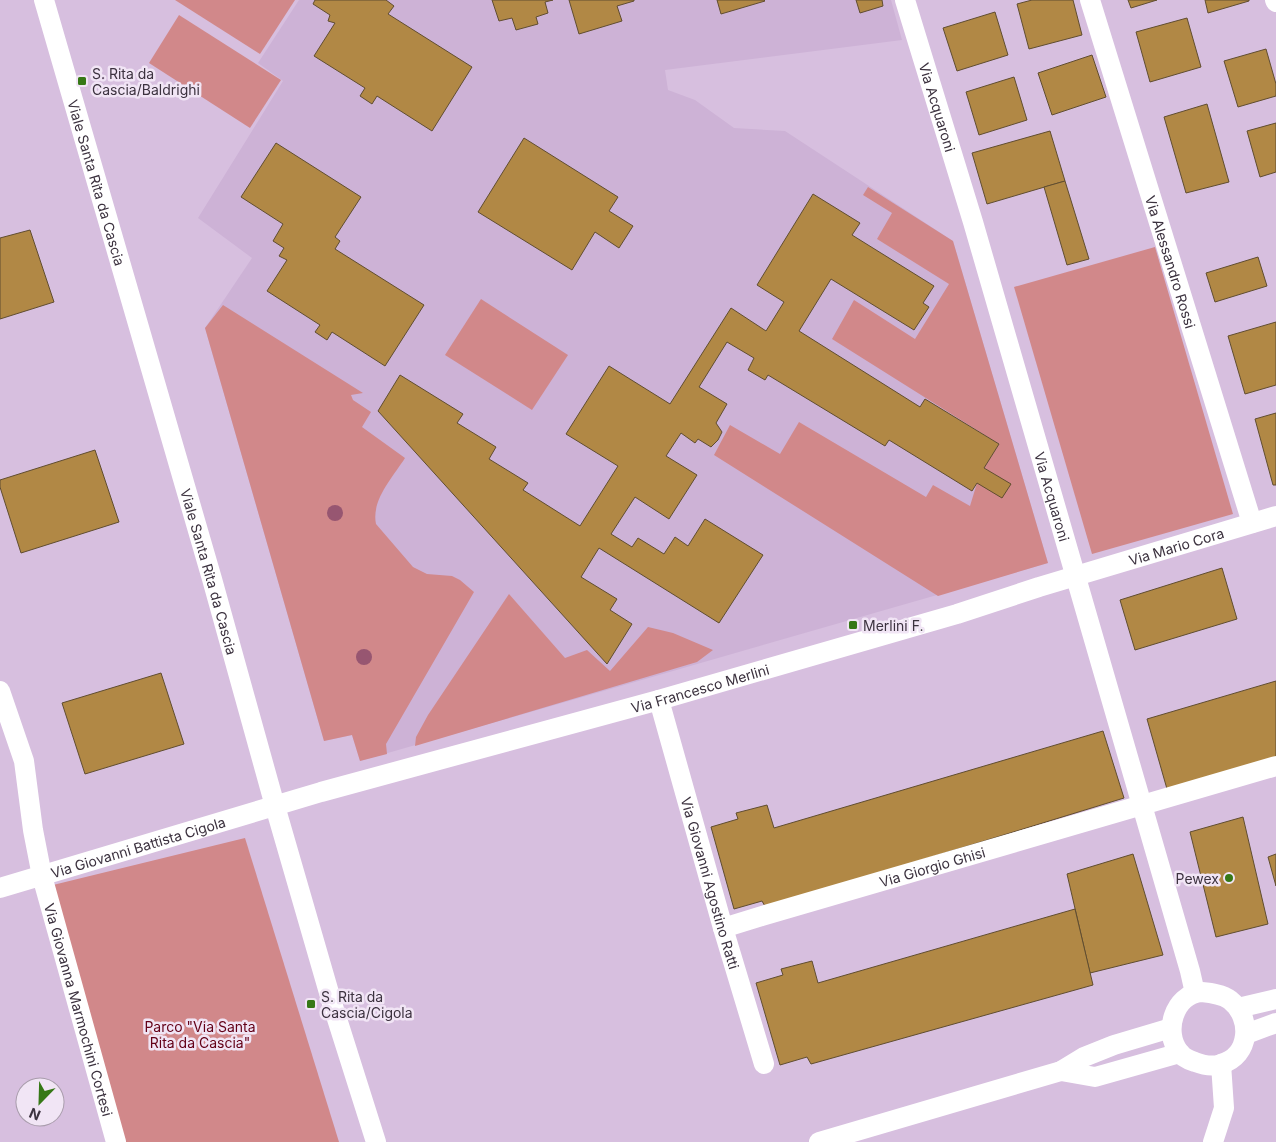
<svg xmlns="http://www.w3.org/2000/svg" width="1276" height="1142" viewBox="0 0 1276 1142" font-family="Inter,sans-serif">
	<style>
		.built { fill: #cdb2d6 }
		.green { fill: #d1888a }
		.building { fill: #b18845; stroke: #604d30 }
		.lines { fill: none; stroke-linecap: round; stroke-linejoin: round }
		.minor { stroke: #fff; stroke-width: 20 }
		.tree { fill: #975671 }
		.poi-dot { fill: #367816; stroke: #f1e5f5; stroke-width: 2 }
		.labels { text-anchor: middle; dominant-baseline: central; stroke-width: 5; stroke-linejoin: round; paint-order: stroke }
		.poi-label { font-size: 14px; fill: #3c323f; stroke: #f1e5f5; text-anchor: start }
		.street-label { font-size: 14px; fill: #3c323f; stroke: #f1e5f5 }
		.park-label { font-size: 14px; fill: #630017; stroke: #f1e5f5 }
	</style>
	<rect width="100%" height="100%" fill="#d7bfdf"/>
	<polygon class="built" points="299,0 891,0 902,40 665,70 668,90 695,100 734,128 785,131 953,241 1048,563 360,761 352,735 324,741 205,328 252,258 198,218 283,81 258,63"/>
	<g class="green">
		<polygon points="175,0 295,0 260,54"/>
		<polygon points="179,15 281,80 250,128 149,63"/>
		<polygon points="868,187 953,241 1048,563 938,596 714,455 730,425 780,454 799,422 926,497 933,485 970,506 977,483 1010,484 984,468 999,444 832,339 854,300 915,339 949,284 877,239 892,213 863,195"/>
		<polygon points="1155,247 1233,514 1092,554 1014,287"/>
		<polygon points="481,299 568,355 532,410 445,355"/>
		<path d="M 223,305 L 363,393 L 351,395 L 353,400 L 371,412 L 362,427 L 405,458 C 393,477 371,500 376,524 L 413,567 L 427,574 L 452,576 L 460,580 L 474,592 L 386,744 L 387,754 L 360,761 L 352,735 L 324,741 L 205,328 Z"/>
		<polygon points="509,594 565,658 587,650 610,671 648,627 673,633 713,650 697,662 415,746 416,737 428,715"/>
		<polygon points="245,838 339,1142 125,1142 53,885"/>
	</g>
	<g class="building">
		<polygon points="315,0 386,0 394,6 388,14 472,67 432,131 377,96 372,104 360,96 365,88 314,56 335,23 328,21 330,15 313,4"/>
		<polygon points="492,0 553,0 545,2 548,13 536,17 538,24 516,30 512,18 499,21"/>
		<polygon points="569,0 634,0 634,1 617,6 622,21 579,34"/>
		<polygon points="717,0 764,0 765,1 721,14"/>
		<polygon points="856,0 882,0 883,6 860,13"/>
		<polygon points="1032,0 1073,0 1082,35 1029,49 1017,4"/>
		<polygon points="1128,0 1157,0 1131,8"/>
		<polygon points="1205,0 1249,0 1249,1 1208,13"/>
		<polygon points="995,12 1008,55 957,71 943,28"/>
		<polygon points="1187,18 1201,67 1150,82 1136,32"/>
		<polygon points="1266,49 1276,84 1276,96 1238,107 1224,61"/>
		<polygon points="1092,55 1106,97 1052,115 1038,73"/>
		<polygon points="1014,77 1027,120 979,135 966,92"/>
		<polygon points="1207,104 1229,182 1186,193 1164,117"/>
		<polygon points="1276,123 1276,172 1260,177 1247,131"/>
		<polygon points="1050,131 1065,181 987,204 972,153"/>
		<polygon points="524,138 618,197 609,211 633,226 619,248 595,232 572,270 478,212"/>
		<polygon points="276,143 361,197 335,237 340,241 335,249 424,305 385,366 332,332 327,340 315,332 320,325 267,291 287,260 279,256 284,248 273,241 283,224 241,197"/>
		<polygon points="1065,181 1089,259 1067,265 1044,187"/>
		<polygon points="813,194 860,223 852,235 934,286 923,303 929,307 914,330 831,279 799,331 920,407 925,399 999,444 984,468 1011,484 1002,498 977,483 972,491 889,440 885,446 768,375 765,380 748,370 754,358 727,342 699,387 727,404 716,423 722,432 718,440 711,447 698,439 695,443 681,433 666,456 697,475 669,519 635,497 611,534 632,547 638,538 664,554 675,537 688,546 705,519 763,555 719,623 599,548 581,577 617,599 610,610 632,624 607,664 378,411 400,375 463,414 457,423 496,447 489,459 528,483 523,490 580,526 618,466 566,434 609,366 670,404 731,308 766,331 784,302 757,285"/>
		<polygon points="30,230 54,302 0,319 0,238"/>
		<polygon points="1258,257 1267,286 1215,302 1206,273"/>
		<polygon points="1276,322 1276,385 1245,394 1228,336"/>
		<polygon points="1276,413 1276,485 1273,485 1255,419"/>
		<polygon points="95,450 119,522 21,553 0,487 0,480"/>
		<polygon points="1222,568 1237,619 1135,650 1120,600"/>
		<polygon points="161,673 184,744 85,774 62,703"/>
		<polygon points="1276,681 1276,757 1167,789 1147,719"/>
		<polygon points="1103,731 1124,798 766,908 762,901 734,909 711,827 738,819 736,813 767,805 774,828"/>
		<polygon points="1243,817 1268,924 1216,937 1190,832"/>
		<polygon points="1133,854 1163,955 1090,973 1067,874"/>
		<polygon points="1276,854 1276,886 1268,857"/>
		<polygon points="1075,909 1093,985 811,1064 807,1057 780,1065 756,983 783,975 781,969 812,961 818,983"/>
	</g>
	<g class="lines">
		<g class="minor">
			<path id="s1" d="M 44,0 L 212,579 L 275,806 L 332,1003 L 376,1142"/>
			<path id="s2" d="M 905,0 L 973,222 L 1190,971 L 1195,993"/>
			<path id="s3" d="M 1090,0 L 1252,523"/>
			<polyline points="1275,0 1276,2"/>
			<path id="s4" d="M 0,691 L 24,761 L 33,830 L 42,876 L 116,1142"/>
			<path id="s5" d="M 659,700 L 723,928 L 764,1064"/>
			<path id="s6" d="M 0,888 L 321,792 L 659,700 L 957,614 L 1039,587 L 1276,516"/>
			<path id="s7" d="M 723,928 L 762,916 L 1276,766"/>
			<path d="M 1201,992 C 1211,993 1222,994 1230,1000 C 1253,1018 1250,1056 1221,1064 C 1213,1067 1203,1065 1195,1062 C 1189,1060 1182,1057 1179,1052 C 1163,1032 1174,995 1201,992 Z"/>
			<polyline points="1238,1008 1276,999"/>
			<polyline points="1246,1034 1276,1023"/>
			<polyline points="1061,1071 1095,1077 1180,1053"/>
			<polyline points="819,1142 1061,1071 1084,1057 1114,1045 1171,1028"/>
			<polyline points="1213,1142 1224,1108 1221,1064"/>
		</g>
	</g>
	<g class="tree">
		<circle cx="335" cy="513" r="8"/>
		<circle cx="364" cy="657" r="8"/>
	</g>
	<g class="poi-dot">
		<rect x="77" y="76" width="10" height="10" rx="2.5"/>
		<rect x="848" y="620" width="10" height="10" rx="2.5"/>
		<circle cx="1229" cy="878" r="5"/>
		<rect x="306" y="999" width="10" height="10" rx="2.5"/>
	</g>
	<g class="labels">
		<g class="poi-label">
			<text x="92" y="73">S. Rita da<tspan x="92" dy="16">Cascia/Baldrighi</tspan></text>
			<text x="863" y="625">Merlini F.</text>
			<text x="1219" y="878" text-anchor="end">Pewex</text>
			<text x="321" y="996">S. Rita da<tspan x="321" dy="16">Cascia/Cigola</tspan></text>
		</g>
		<g class="street-label">
			<text stroke="none"><textPath href="#s2" startOffset="112">Via Acquaroni</textPath></text>
			<text stroke="none"><textPath href="#s1" startOffset="190">Viale Santa Rita da Cascia</textPath></text>
			<text stroke="none"><textPath href="#s3" startOffset="274">Via Alessandro Rossi</textPath></text>
			<text stroke="none"><textPath href="#s2" startOffset="518">Via Acquaroni</textPath></text>
			<text stroke="none"><textPath href="#s6" startOffset="1225">Via Mario Cora</textPath></text>
			<text stroke="none"><textPath href="#s1" startOffset="595">Viale Santa Rita da Cascia</textPath></text>
			<text stroke="none"><textPath href="#s6" startOffset="728">Via Francesco Merlini</textPath></text>
			<text stroke="none"><textPath href="#s6" startOffset="144">Via Giovanni Battista Cigola</textPath></text>
			<text stroke="none"><textPath href="#s7" startOffset="218">Via Giorgio Ghisi</textPath></text>
			<text stroke="none"><textPath href="#s5" startOffset="190">Via Giovanni Agostino Ratti</textPath></text>
			<text stroke="none"><textPath href="#s4" startOffset="329">Via Giovanna Marmochini Cortesi</textPath></text>
		</g>
		<g class="park-label">
			<text x="200" y="1026">Parco "Via Santa<tspan x="200" dy="16">Rita da Cascia"</tspan></text>
		</g>
	</g>
	<g transform="translate(40 1102) rotate(203)"><circle r="24" fill="#f1e5f5" stroke="#a99dac"/>
	<path d="M0-4L9 19L0 12L-9 19Z" fill="#367816"/>
	<text y="-8" font-size="14" font-weight="bold" text-anchor="middle" fill="#3c323f">N</text>
	</g>
</svg>
